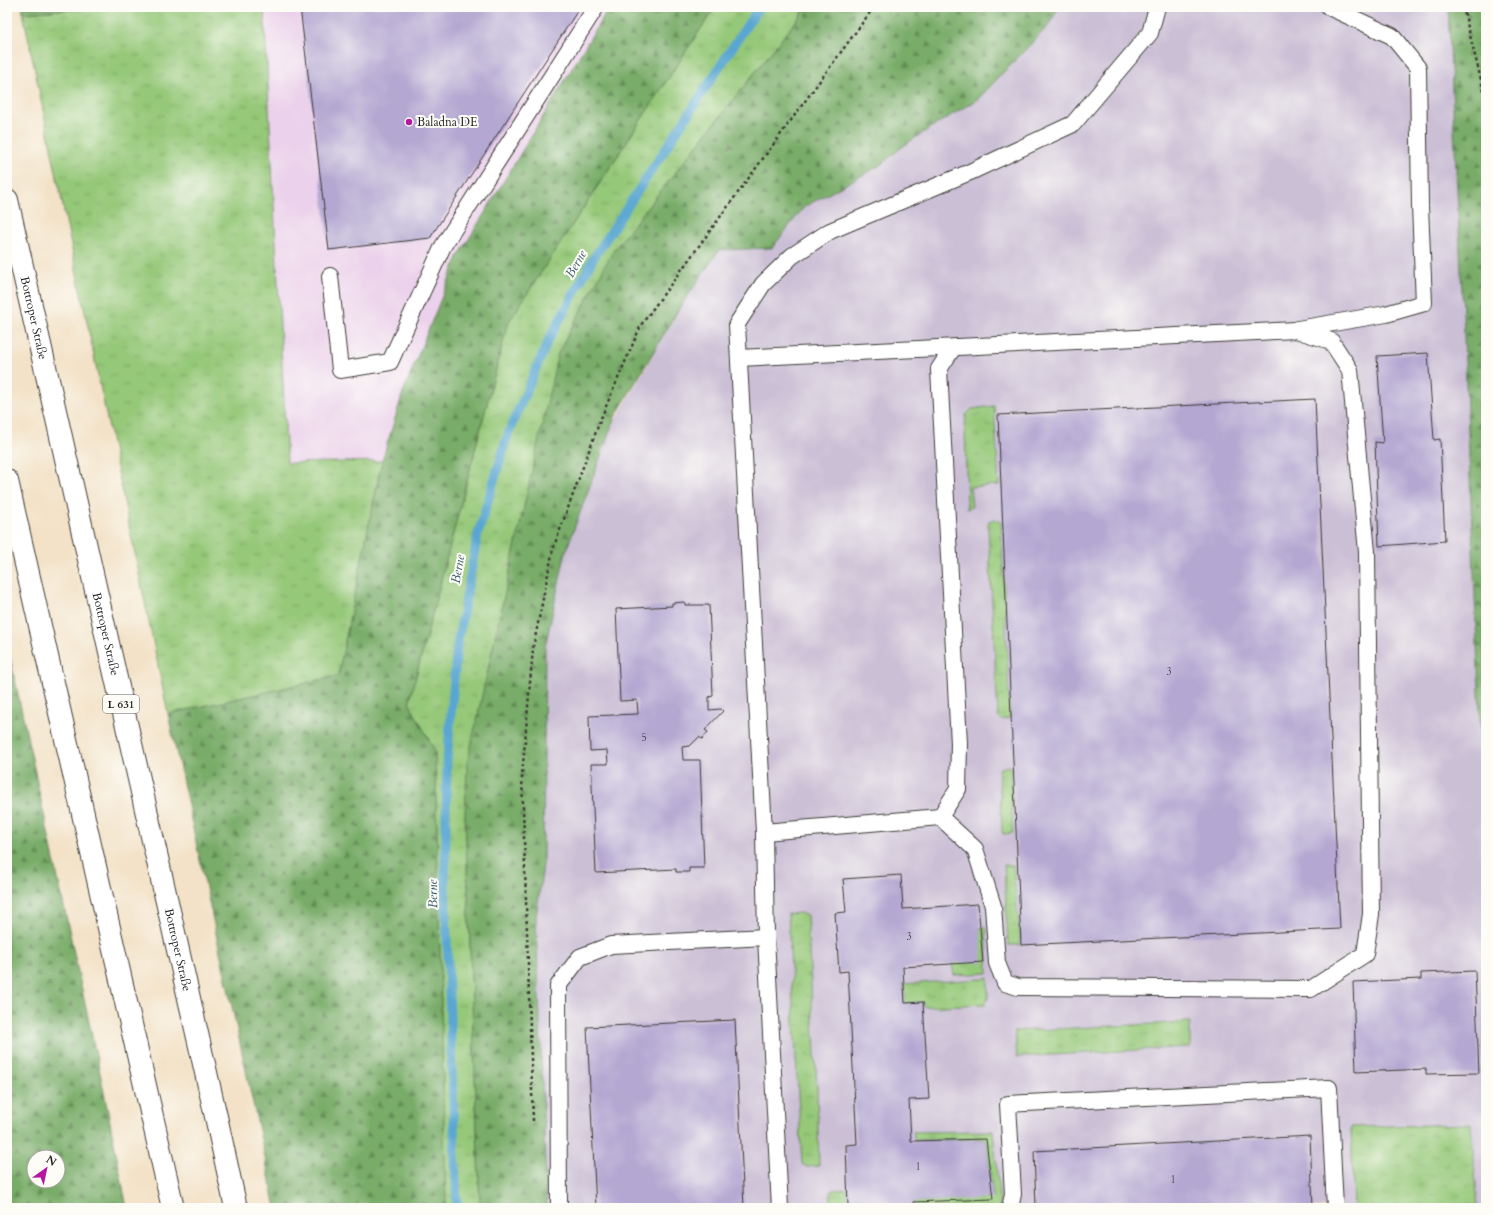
<svg xmlns="http://www.w3.org/2000/svg" width="1493" height="1215" viewBox="0 0 1493 1215" font-family="Cardo,serif">
	<style>
		.built { fill: #ebd1eb }
		.industrial { fill: #cbbfd5 }
		.grass { fill: url(#grass-tufts); stroke: #58724a }
		.forest { fill: url(#forest-firs); stroke: #4a6442; fill-rule: evenodd }
		.lines { fill: none; stroke-linecap: round; stroke-linejoin: round }
		.stream { stroke: #58a6d1; stroke-width: 9 }
		.building { fill: #b4a7d1 }
		.service-casing { stroke: #3c3a36; stroke-width: 18 }
		.primary-casing { stroke: #3c3a36; stroke-width: 24 }
		.path { stroke: #3c3a36; stroke-width: 2.5; stroke-dasharray: 3 3; stroke-linecap: butt }
		.service { stroke: #fff; stroke-width: 16 }
		.primary { stroke: #fff; stroke-width: 22 }
		.poi-dot { fill: #b5179e; stroke: #fdfcf7; stroke-width: 1.5 }
		.labels { text-anchor: middle; dominant-baseline: central; stroke-width: 4; stroke-linejoin: round; paint-order: stroke }
		.number-label { font-size: 10px; fill: #423f49 }
		.shield { fill: #fdfcf7; stroke: #605f5e; stroke-width: 1 }
		.shield-label { font-size: 11px; font-weight: bold; fill: #1c1c1c }
		.poi-label { font-size: 12px; fill: #1c1c1c; stroke: #fdfcf7; text-anchor: start }
		.street-label { font-size: 12px; fill: #1c1c1c; stroke: #fdfcf7 }
		.water-label { font-size: 13px; font-style: italic; fill: #375a6d; stroke: #fdfcf7 }
	</style>
	<defs>
		<pattern id="grass-tufts" width="24" height="20" patternUnits="userSpaceOnUse"><rect width="24" height="20" fill="#95c878"/><path d="M3 7l-1-3M5 7V3M7 7l1-3M15 17l-1-3M17 17v-4M19 17l1-3" fill="none" stroke="#80ab67"/></pattern>
		<pattern id="forest-firs" width="22" height="20" patternUnits="userSpaceOnUse"><rect width="22" height="20" fill="#78ac68"/><path d="M5 1l3.5 6h-7zM16 11l3.5 6h-7z" fill="#628b55"/></pattern>
	</defs>
	<rect width="100%" height="100%" fill="#fdfcf7"/>
	<filter id="ink" filterUnits="userSpaceOnUse"><feTurbulence type="fractalNoise" baseFrequency=".025" numOctaves="2"/><feDisplacementMap in="SourceGraphic" scale="8" xChannelSelector="R" yChannelSelector="G"/><feConvolveMatrix kernelMatrix="1 2 1 2 8 2 1 2 1" color-interpolation-filters="sRGB"/></filter>
	<filter id="wash" filterUnits="userSpaceOnUse"><feTurbulence type="fractalNoise" baseFrequency=".012" numOctaves="4" result="noise"/><feDisplacementMap in="SourceGraphic" scale="16" xChannelSelector="R" yChannelSelector="G"/><feGaussianBlur stdDeviation="0.9" result="paint"/><feColorMatrix in="noise" values="0 0 0 0 0 0 0 0 0 0 0 0 0 0 0 0 0 1.4 0 .05"/><feComposite in="paint" operator="in"/></filter>
	<g filter="url(#wash)">
		<rect width="100%" height="100%" fill="#f3e2c7"/>
		<polygon class="built" points="264,7 609,7 458,257 403,392 382,461 287,463"/>
		<polygon class="industrial" points="1059,7 1448,7 1463,312 1484,826 1486,827 1486,1208 547,1208 536,917 543,865 545,647 566,551 611,428 680,307 719,250 772,248 804,207 879,166 902,147 927,130 978,99 1050,24"/>
		<g class="grass">
			<polygon points="101,7 264,7 287,463 382,461 338,676 168,714 23,13"/>
			<polygon points="715,7 807,7 613,251 465,816 480,1208 446,1208 435,751 409,703 508,323"/>
			<polygon points="994,406 999,485 970,487 972,507 967,509 965,427 966,415 972,409"/>
			<polygon points="994,519 1001,522 1010,718 1001,720 998,717 988,526 989,521"/>
			<polygon points="1010,766 1013,833 1003,834 1002,831 999,771 1000,768"/>
			<polygon points="1004,865 1013,865 1021,945 1008,945"/>
			<polygon points="800,913 807,916 817,1088 819,1166 807,1167 802,1164 788,914"/>
			<polygon points="986,927 988,973 954,975 952,964 980,928"/>
			<polygon points="988,977 988,998 985,1004 923,1007 923,1002 905,1003 904,984 983,979"/>
			<polygon points="1190,1022 1190,1047 1017,1057 1015,1031"/>
			<polygon points="1471,1124 1478,1208 1354,1208 1351,1127"/>
			<polygon points="993,1131 1000,1203 999,1208 914,1208 913,1202 993,1198 986,1139 915,1140 913,1132"/>
			<polygon points="847,1189 848,1207 861,1207 861,1208 831,1208 831,1190"/>
		</g>
		<g class="forest">
			<polygon points="22,7 101,7 23,13"/>
			<polygon points="609,7 715,7 508,323 409,703 435,751 446,1208 276,1208 168,714 338,676 382,461 403,392 458,257"/>
			<polygon points="807,7 1059,7 1050,24 978,99 927,130 902,147 879,166 804,207 772,248 719,250 680,307 615,417 566,551 545,647 543,865 536,917 547,1208 480,1208 465,816 467,764 558,353 613,251"/>
			<polygon points="1448,7 1486,7 1486,860 1463,312"/>
			<path d="M 7,643 L 102,1082 L 127,1208 L 7,1208 ZM 34,1157 L 58,1157 L 58,1181 L 34,1181 Z"/>
		</g>
		<g class="lines">
			<polyline class="stream" points="457,1208 445,884 447,759 457,646 478,534 508,434 548,341 593,259 759,7"/>
		</g>
		<g id="blocks">
			<g class="building">
				<polygon points="300,7 580,7 430,238 329,250"/>
				<polygon points="1428,353 1434,440 1440,439 1445,541 1379,546 1375,442 1383,443 1377,356"/>
				<polygon points="1315,399 1340,929 1021,945 998,415"/>
				<polygon points="685,602 685,605 709,605 713,696 709,697 709,710 721,709 723,711 705,730 708,732 702,739 699,737 690,746 682,747 683,760 700,760 704,868 689,868 689,872 676,872 676,869 596,873 591,764 608,764 607,750 590,751 589,716 638,714 637,700 620,701 616,609 672,606 672,603"/>
				<polygon points="901,875 903,909 978,904 983,962 903,967 905,1003 923,1002 929,1099 909,1100 911,1141 986,1139 993,1199 913,1202 914,1208 848,1207 846,1145 857,1144 848,971 839,972 835,913 846,912 843,879"/>
				<polygon points="1475,971 1479,1073 1426,1074 1426,1069 1356,1072 1353,982 1421,979 1421,973"/>
				<polygon points="735,1020 744,1208 596,1208 587,1027"/>
				<polygon points="1310,1136 1313,1208 1036,1208 1034,1151"/>
			</g>
		</g>
	</g>
	<g filter="url(#ink)">
		<use href="#blocks" fill-opacity="0" stroke="#3c3a36" stroke-width="1"/>
		<g class="lines">
			<g class="service-casing">
				<g id="service">
					<polyline points="330,276 340,370 390,362 443,246 596,7"/>
					<polyline points="1298,329 1386,314 1424,303 1420,206 1418,68 1392,36 1329,7"/>
					<polyline points="739,358 1296,330 1331,341 1350,370 1367,552 1371,914 1365,954 1311,989 1018,987 1005,983 997,963 993,906 975,849 940,817"/>
					<polyline points="764,832 940,817 958,789 959,743 939,369 953,348"/>
					<polyline points="559,1208 558,986 580,957 611,945 766,937"/>
					<polyline points="780,1208 766,937 764,832 737,324 763,284 792,256 830,231 970,172 1073,124 1150,33 1157,7"/>
					<polyline points="1010,1208 1013,1194 1008,1104 1329,1088 1335,1208"/>
				</g>
			</g>
			<g class="primary-casing">
				<g id="primary">
					<path id="s1" d="M 7,200 L 217,1121 L 236,1208"/>
					<polyline points="7,481 173,1208"/>
				</g>
			</g>
			<g class="path">
				<polyline points="1463,7 1486,100"/>
				<polyline points="533,1121 522,776 533,648 553,549 601,418 641,325 874,7"/>
			</g>
			<use href="#service" class="service"/>
			<use href="#primary" class="primary"/>
		</g>
	</g>
	<circle class="poi-dot" cx="409" cy="122" r="4"/>
	<g class="labels">
		<g class="number-label">
			<text x="1169" y="672">3</text>
			<text x="644" y="738">5</text>
			<text x="909" y="937">3</text>
			<text x="918" y="1167">1</text>
			<text x="1173" y="1180">1</text>
		</g>
		<rect class="shield" x="103" y="695" width="36" height="18" rx="3"/>
		<g class="shield-label">
			<text x="121" y="704">L 631</text>
		</g>
		<g class="poi-label">
			<text x="417" y="122">Baladna DE</text>
		</g>
		<g class="street-label">
			<text stroke="none"><textPath href="#s1" startOffset="121">Bottroper Straße</textPath></text>
			<text stroke="none"><textPath href="#s1" startOffset="445">Bottroper Straße</textPath></text>
			<text stroke="none"><textPath href="#s1" startOffset="769">Bottroper Straße</textPath></text>
		</g>
		<g class="water-label">
			<text transform="translate(576 264) rotate(-60)">Berne</text>
			<text transform="translate(458 569) rotate(-80)">Berne</text>
			<text transform="translate(433 894) rotate(-91)">Berne</text>
		</g>
	</g>
	<rect width="1493" height="1215" fill="none" stroke="#fdfcf7" stroke-width="24"/>
	<g transform="translate(46 1169) rotate(33)"><circle r="19" fill="#fdfcf7" stroke="#a3a29f"/>
	<path d="M0-3L7 15L0 10L-7 15Z" fill="#b5179e"/>
	<text y="-6" font-size="11" font-weight="bold" text-anchor="middle" fill="#1c1c1c">N</text>
	</g>
</svg>
